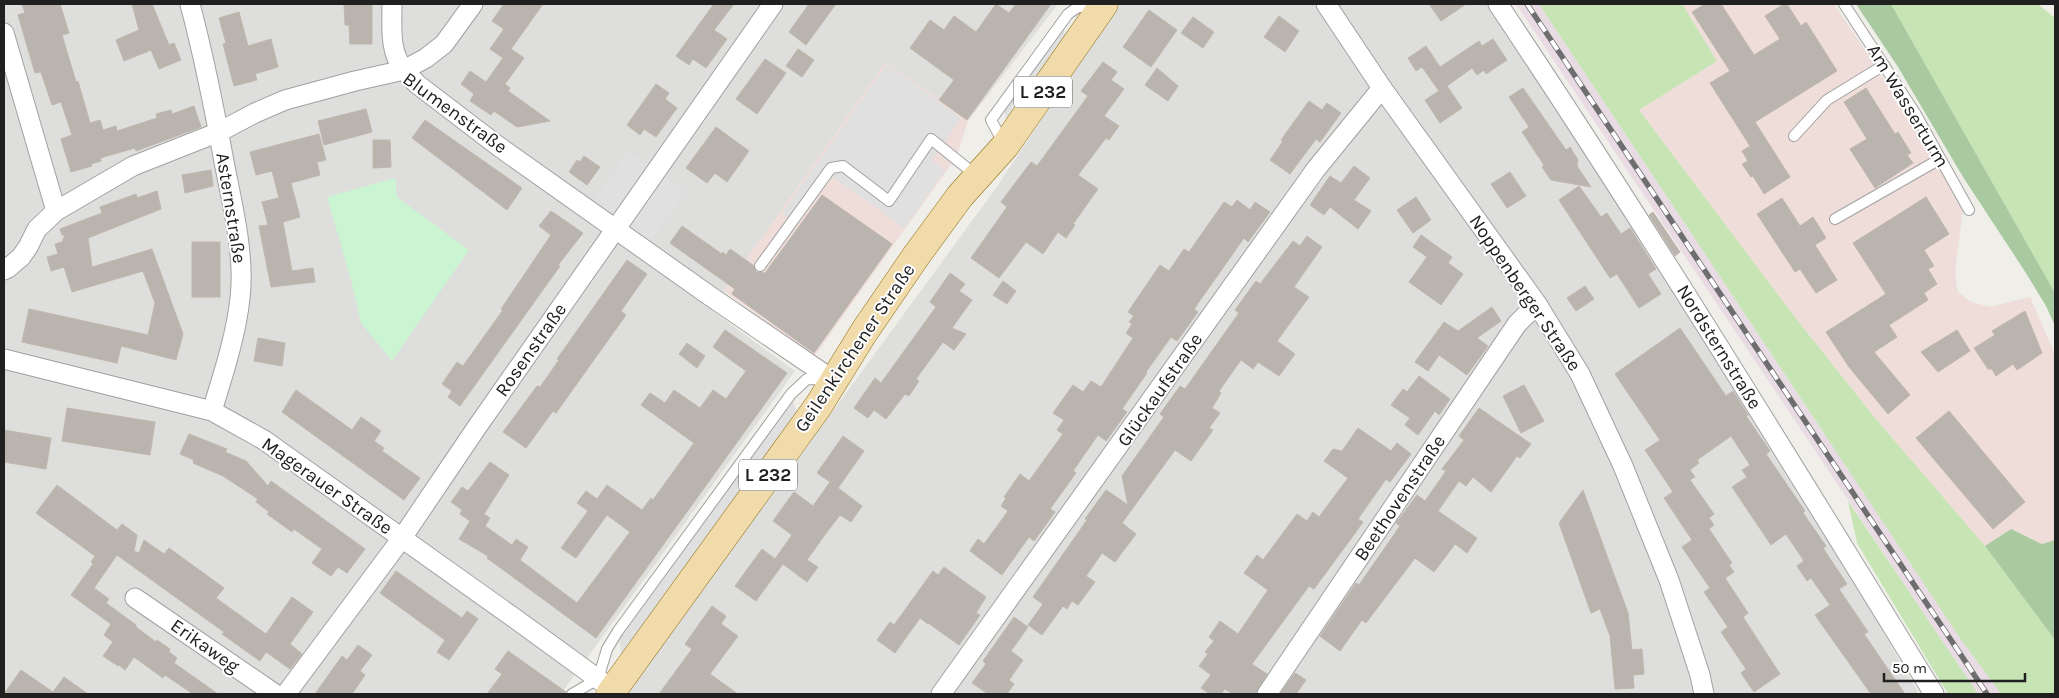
<svg xmlns="http://www.w3.org/2000/svg" width="2059" height="698" viewBox="0 0 2059 698" font-family="Karla,sans-serif">
	<style>
		.residential { fill: #dededd }
		.commercial { fill: #eeddd9 }
		.industrial { fill: #e8dbe4 }
		.grass { fill: #c6e4b4 }
		.forest { fill: #a9caa1 }
		.park { fill: #cbf4d2 }
		.parking { fill: #e0e0e0 }
		.building { fill: #b9b4ae; stroke: #c0b7ac }
		.lines { fill: none; stroke-linecap: round; stroke-linejoin: round }
		.lane-casing { stroke: #a1a1a1; stroke-width: 12 }
		.street-casing { stroke: #a1a1a1; stroke-width: 21 }
		.primary-casing { stroke: #8c7011; stroke-width: 29 }
		.lane { stroke: #fff; stroke-width: 10 }
		.street { stroke: #fff; stroke-width: 19 }
		.primary { stroke: #f2dbab; stroke-width: 28 }
		.rail-casing { stroke: #6e6e6e; stroke-width: 5.5 }
		.rail { stroke: #fff; stroke-width: 4; stroke-dasharray: 11; stroke-linecap: butt }
		.labels { text-anchor: middle; dominant-baseline: central; stroke-width: 4; stroke-linejoin: round; paint-order: stroke }
		.shield { fill: #fff; stroke: #636363; stroke-width: 1 }
		.shield-label { font-size: 18px; font-weight: bold; fill: #202020 }
		.street-label { font-size: 19px; fill: #202020; stroke: #fff }
	</style>
	<rect width="100%" height="100%" fill="#f0eee8"/>
	<g class="residential">
		<polygon points="4,4 1058,4 968,121 886,62 711,310 795,371 561,694 4,694"/>
		<polygon points="1119,4 1491,4 1774,443 1919,694 626,694 996,188"/>
	</g>
	<g class="commercial">
		<polygon points="1682,4 1834,4 1876,66 1963,208 1955,273 1958,292 1971,302 1990,307 2030,297 2055,354 2055,540 2042,544 2011,529 1985,546 1875,418 1794,316 1639,110 1717,61"/>
		<polygon points="886,62 968,121 957,156 814,357 724,291"/>
	</g>
	<polygon class="industrial" points="1516,4 1539,4 1960,638 2001,694 1978,694"/>
	<g class="grass">
		<polygon points="1539,4 1682,4 1717,61 1639,110 1794,316 1875,418 1985,546 2055,640 2055,694 2001,694 1960,638"/>
		<polygon points="1891,4 2038,4 2055,18 2055,293"/>
		<polygon points="1848,501 1978,694 1948,694 1857,543"/>
	</g>
	<g class="forest">
		<polygon points="1856,4 1891,4 2055,293 2055,326 2046,306 2024,270 1963,177 1898,67"/>
		<polygon points="2011,529 2042,544 2055,540 2055,640 1985,546"/>
	</g>
	<polygon class="park" points="395,178 397,197 469,250 392,361 361,323 352,284 327,197"/>
	<g class="parking">
		<polygon points="1062,21 1067,44 1008,123 1002,105"/>
		<polygon points="887,64 961,118 932,160 945,170 904,228 832,176 797,224 782,213"/>
		<polygon points="628,151 686,191 650,242 593,202"/>
		<polygon points="791,394 798,418 622,659 618,631"/>
	</g>
	<g class="building">
		<polygon points="22,4 60,4 69,33 62,35 76,82 78,81 90,123 100,120 103,130 116,126 117,131 157,118 156,114 171,110 172,114 194,106 201,127 136,151 135,148 100,158 101,161 91,164 92,166 71,172 61,139 72,135 61,102 52,105 41,72 35,73 18,15 25,13"/>
		<polygon points="132,4 152,4 169,45 174,43 181,60 159,69 151,50 124,61 116,40 139,30"/>
		<polygon points="344,4 372,4 372,44 350,44 349,25 345,25"/>
		<polygon points="504,4 543,4 511,49 524,58 505,84 510,88 508,91 550,121 517,127 494,111 491,115 470,101 474,94 461,84 470,71 486,82 503,58 490,49 504,29 492,21"/>
		<polygon points="714,4 734,4 714,30 727,39 706,68 693,59 689,65 676,56"/>
		<polygon points="809,4 836,4 806,45 789,32"/>
		<polygon points="996,4 1009,13 1016,4 1051,4 967,120 939,100 954,80 910,48 930,20 944,30 954,16 976,32"/>
		<polygon points="1429,4 1466,4 1441,21"/>
		<polygon points="1705,4 1721,4 1754,55 1780,39 1765,16 1784,4 1787,4 1801,26 1806,22 1837,71 1755,122 1790,177 1764,194 1753,176 1751,177 1742,164 1748,161 1742,151 1750,146 1710,83 1730,71 1692,12"/>
		<polygon points="1149,10 1177,30 1151,67 1123,47"/>
		<polygon points="239,12 248,46 271,39 278,67 255,74 257,80 234,86 223,44 226,43 219,18"/>
		<polygon points="1279,16 1299,31 1285,52 1264,37"/>
		<polygon points="1193,17 1214,32 1203,48 1181,33"/>
		<polygon points="1493,39 1507,60 1486,74 1484,70 1477,75 1472,68 1447,86 1462,108 1440,123 1425,100 1439,91 1422,67 1416,71 1408,58 1426,46 1440,67 1479,41 1482,46"/>
		<polygon points="798,49 814,60 802,77 786,66"/>
		<polygon points="765,59 786,73 757,114 736,99"/>
		<polygon points="1103,62 1117,72 1111,80 1124,89 1104,116 1119,126 1109,140 1106,138 1078,175 1098,189 1073,224 1075,225 1066,238 1058,232 1043,254 1026,242 999,278 971,258 1007,207 1001,202 1031,162 1037,166 1088,96 1081,91"/>
		<polygon points="1157,68 1178,86 1168,101 1145,85"/>
		<polygon points="656,84 669,93 665,99 677,108 656,137 644,129 640,135 627,125"/>
		<polygon points="1523,88 1566,150 1570,147 1578,160 1577,166 1591,187 1551,180 1542,167 1544,165 1522,132 1529,127 1509,97"/>
		<polygon points="1866,88 1895,134 1898,132 1911,153 1907,155 1913,163 1875,188 1850,149 1867,139 1844,102"/>
		<polygon points="1309,101 1322,110 1327,103 1341,113 1320,142 1316,139 1290,174 1270,160 1283,141 1281,140"/>
		<polygon points="366,109 372,132 324,145 318,121"/>
		<polygon points="425,120 522,188 507,210 412,138"/>
		<polygon points="716,127 749,151 727,182 715,173 707,183 686,168"/>
		<polygon points="319,134 326,160 317,162 320,175 291,183 300,217 283,222 292,271 313,268 315,282 271,287 259,226 268,225 262,202 279,198 272,171 256,175 250,152"/>
		<polygon points="373,140 390,140 391,167 373,168"/>
		<polygon points="584,156 600,167 587,185 569,172 577,160 580,162"/>
		<polygon points="1354,166 1370,178 1354,200 1371,211 1358,229 1330,207 1324,215 1310,205 1330,176 1341,183"/>
		<polygon points="211,170 213,186 185,193 182,175"/>
		<polygon points="1510,172 1526,196 1507,208 1491,184"/>
		<polygon points="1579,186 1601,217 1607,213 1621,234 1630,228 1656,269 1648,274 1661,294 1639,308 1617,274 1610,278 1559,200"/>
		<polygon points="157,191 161,209 88,238 92,267 152,249 183,334 176,360 121,346 117,363 22,342 29,309 148,335 155,303 143,271 72,292 64,267 51,271 47,257 58,254 55,244 62,242 65,235 62,235 60,229 102,213 100,207 136,194 137,198"/>
		<polygon points="822,195 892,244 814,353 732,294 735,289 670,243 682,226 722,254 723,252 726,255 730,249 753,265 756,272 765,273"/>
		<polygon points="1416,197 1431,220 1413,233 1397,210"/>
		<polygon points="1926,197 1949,234 1924,250 1934,266 1928,269 1937,284 1924,293 1928,300 1889,325 1897,337 1874,352 1910,395 1888,414 1849,367 1826,332 1886,294 1853,243"/>
		<polygon points="1782,198 1800,226 1813,217 1826,238 1815,245 1837,280 1816,293 1800,269 1795,272 1757,214"/>
		<polygon points="1237,200 1250,210 1255,202 1270,212 1248,242 1244,238 1194,309 1198,312 1177,341 1171,337 1146,372 1147,373 1122,409 1127,412 1106,441 1098,435 1073,471 1076,473 1050,509 1055,512 1034,541 1029,537 1002,575 970,551 978,539 984,544 1008,511 1001,506 1006,498 1004,497 1020,474 1029,481 1063,434 1057,430 1064,420 1053,413 1073,385 1083,392 1091,381 1101,387 1133,338 1126,333 1132,324 1129,322 1134,316 1128,312 1160,265 1169,271 1184,249 1189,252 1224,202 1232,207"/>
		<polygon points="551,211 583,233 558,265 560,266 460,406 448,397 452,391 442,384 457,362 463,366 503,310 501,309 551,235 539,226"/>
		<polygon points="1653,212 1680,252 1675,256 1649,215"/>
		<polygon points="1421,235 1452,257 1448,263 1463,274 1441,305 1409,282 1427,257 1413,247"/>
		<polygon points="1307,236 1322,247 1294,287 1309,297 1277,341 1295,354 1279,376 1258,362 1253,369 1241,360 1219,391 1221,393 1212,408 1220,413 1209,428 1213,430 1191,461 1175,450 1122,523 1136,534 1115,562 1102,553 1086,576 1095,582 1078,605 1072,601 1067,609 1063,606 1042,635 1028,625 1043,604 1033,597 1087,520 1085,519 1106,490 1128,505 1122,476 1164,417 1160,414 1180,386 1185,389 1239,313 1235,310 1256,281 1260,284 1293,241 1300,246"/>
		<rect x="192" y="242" width="28" height="55"/>
		<polygon points="627,260 647,274 621,311 626,315 556,413 553,411 526,448 503,432 537,386 540,387 559,360 557,359"/>
		<polygon points="950,273 965,284 959,291 972,300 952,328 966,334 954,350 943,342 916,379 919,381 909,396 905,394 886,419 874,410 868,418 854,408 875,378 881,383 936,307 930,302"/>
		<polygon points="1003,281 1016,291 1007,304 993,295"/>
		<polygon points="1585,286 1594,299 1576,311 1567,298"/>
		<polygon points="1492,307 1501,321 1477,338 1488,346 1467,375 1439,355 1428,371 1415,362 1444,322 1458,331"/>
		<polygon points="2025,311 2042,353 2017,370 2013,364 1996,376 1992,369 1988,369 1974,348 1995,335 1992,331"/>
		<polygon points="1680,328 1726,396 1733,391 1748,415 1746,416 1770,451 1766,454 1805,511 1803,513 1826,546 1823,548 1847,584 1839,589 1868,632 1864,634 1905,694 1871,694 1815,615 1830,605 1811,578 1807,581 1797,566 1804,561 1786,534 1771,545 1732,487 1747,477 1742,470 1750,465 1731,436 1697,460 1699,463 1690,470 1695,477 1690,480 1714,514 1709,518 1714,525 1709,529 1732,563 1729,565 1734,572 1725,578 1748,613 1743,617 1780,674 1754,692 1741,673 1746,669 1721,632 1728,627 1704,592 1710,588 1682,547 1692,540 1664,498 1673,492 1645,450 1660,440 1615,374"/>
		<polygon points="725,330 787,373 596,638 487,558 488,556 459,539 470,521 460,514 462,510 451,502 462,487 468,491 490,462 509,475 484,514 490,518 485,526 512,545 516,539 528,547 520,560 577,603 630,532 607,515 576,558 561,548 588,511 577,503 586,491 597,499 607,485 642,510 651,498 653,500 694,443 641,405 650,393 665,403 674,390 700,408 713,390 726,399 746,371 713,347"/>
		<polygon points="1957,330 1970,351 1938,372 1921,352"/>
		<polygon points="258,338 285,343 282,366 254,361"/>
		<polygon points="687,343 705,356 697,368 679,354"/>
		<polygon points="1419,376 1450,399 1439,415 1435,411 1418,435 1405,425 1410,418 1391,405 1403,389 1407,392"/>
		<polygon points="1524,385 1544,421 1521,433 1503,396"/>
		<polygon points="296,390 352,430 361,417 381,431 374,441 384,448 382,451 420,478 404,500 282,412"/>
		<polygon points="67,408 155,422 150,455 62,441"/>
		<polygon points="1479,408 1531,444 1520,458 1517,456 1491,492 1473,477 1466,486 1459,481 1438,511 1477,538 1467,553 1455,544 1434,572 1415,558 1366,623 1362,620 1340,651 1320,636 1356,583 1359,585 1400,526 1396,523 1417,495 1425,501 1446,471 1442,469 1464,440 1459,436"/>
		<polygon points="1949,411 2025,502 1993,529 1916,438"/>
		<polygon points="1358,428 1391,451 1397,443 1411,454 1390,482 1386,479 1358,519 1363,522 1350,540 1314,589 1309,586 1252,664 1267,674 1258,688 1256,694 1233,694 1225,689 1221,694 1210,694 1201,688 1211,675 1199,666 1208,654 1205,652 1214,641 1209,637 1220,621 1238,634 1268,590 1244,573 1257,555 1263,560 1297,514 1307,521 1313,512 1319,517 1348,478 1324,461 1333,449 1342,451"/>
		<polygon points="4,430 51,438 46,469 4,462"/>
		<polygon points="189,434 227,449 225,452 246,461 268,486 271,481 365,549 347,573 338,567 331,576 312,563 322,549 294,529 292,532 267,514 269,512 256,502 258,499 223,476 193,463 194,460 180,454"/>
		<polygon points="843,436 864,451 838,488 862,506 851,522 840,515 824,536 807,560 818,567 807,582 783,564 756,601 735,586 762,549 775,559 792,535 773,521 794,492 813,506 830,482 836,486 817,473"/>
		<polygon points="57,485 117,530 122,524 137,535 134,551 139,553 144,540 164,554 169,548 224,588 216,598 266,634 292,597 313,612 290,644 302,654 290,669 266,652 260,661 222,634 224,632 117,555 94,588 109,599 106,603 136,625 136,627 156,642 157,640 170,649 169,652 177,658 174,663 218,694 193,694 165,675 163,678 134,657 125,670 119,665 118,666 103,656 113,642 104,635 111,624 71,595 93,564 91,562 95,556 36,513"/>
		<polygon points="1583,490 1628,613 1632,650 1642,649 1644,674 1633,675 1634,688 1615,689 1610,636 1600,609 1591,613 1559,523"/>
		<polygon points="944,567 986,597 976,613 980,615 959,645 928,623 928,624 920,618 895,653 877,640 890,622 894,625 933,571 938,575"/>
		<polygon points="396,571 462,618 467,611 478,619 449,660 437,652 445,640 380,593"/>
		<polygon points="712,606 726,616 721,624 738,636 710,674 738,694 659,694 692,649 685,644"/>
		<polygon points="1014,617 1028,627 1011,651 1023,660 1009,680 1014,684 1007,694 988,694 972,683 986,664 983,661"/>
		<polygon points="358,645 372,655 360,671 365,675 352,694 315,694 342,656 347,660"/>
		<polygon points="508,651 566,692 565,694 487,694 502,674 495,669"/>
		<polygon points="21,670 53,692 64,677 88,694 4,694"/>
		<polygon points="1295,673 1306,680 1296,694 1280,694"/>
	</g>
	<g class="lines">
		<g class="lane-casing">
			<g id="lane">
				<polyline points="1844,4 1915,113 1969,210"/>
				<polyline points="1794,136 1827,100 1884,65"/>
				<polyline points="1004,144 991,120 1068,14 1078,7 1097,7"/>
				<polyline points="1835,219 1940,159"/>
				<polyline points="760,266 831,168 843,166 889,201 931,139 977,176"/>
				<polyline points="572,694 598,679 607,649 618,631 791,394 807,379 829,380"/>
			</g>
		</g>
		<g class="street-casing">
			<g id="street">
				<path d="M 190,4 C 204,57 215,112 225,167 C 233,207 245,257 240,298 C 236,336 223,375 212,411"/>
				<path d="M 392,4 C 392,26 389,52 404,70 L 426,58 L 444,44 L 473,4"/>
				<polyline points="1326,4 1382,88 1537,304 1580,374 1623,466 1669,580 1700,675 1704,694"/>
				<path d="M 1498,4 C 1649,230 1791,462 1934,694"/>
				<polyline points="4,33 56,211"/>
				<polyline points="4,270 8,268 21,257 28,247 37,229 56,211 133,166 219,132 255,113 285,100 355,81 404,70 417,84 498,146 710,296 833,380"/>
				<polyline points="4,359 212,411 264,440 517,620 613,690"/>
				<polyline points="135,598 275,694"/>
				<polyline points="286,694 402,538 477,427 773,4"/>
				<polyline points="941,694 1316,169 1382,88"/>
				<polyline points="1267,694 1517,324 1537,304"/>
			</g>
		</g>
		<g class="primary-casing">
			<polyline id="primary" points="610,694 819,405 864,332 916,256 960,196 1005,146 1104,4"/>
		</g>
		<use href="#lane" class="lane"/>
		<use href="#street" class="street"/>
		<use href="#primary" class="primary"/>
		<g class="rail-casing">
			<polyline id="rail" points="1527,4 1987,694"/>
		</g>
		<use href="#rail" class="rail"/>
	</g>
	<g class="labels">
		<g class="shield">
			<rect x="1014" y="76.5" width="58" height="31" rx="4"/>
			<rect x="739" y="459.5" width="58" height="31" rx="4"/>
		</g>
		<g class="shield-label">
			<text x="1043" y="92">L 232</text>
			<text x="768" y="475">L 232</text>
		</g>
		<g class="street-label">
			<text transform="translate(1908 106) rotate(59)">Am Wasserturm</text>
			<text transform="translate(455 113) rotate(36)">Blumenstraße</text>
			<text transform="translate(231 208) rotate(81)">Asternstraße</text>
			<text transform="translate(1525 293) rotate(56)">Noppenberger Straße</text>
			<text transform="translate(1719 347) rotate(58)">Nordsternstraße</text>
			<text transform="translate(855 348) rotate(-56)">Geilenkirchener Straße</text>
			<text transform="translate(531 350) rotate(-55)">Rosenstraße</text>
			<text transform="translate(1160 390) rotate(-55)">Glückaufstraße</text>
			<text transform="translate(327 486) rotate(35)">Magerauer Straße</text>
			<text transform="translate(1400 498) rotate(-56)">Beethovenstraße</text>
			<text transform="translate(205 646) rotate(35)">Erikaweg</text>
		</g>
	</g>
	<rect width="2059" height="698" fill="none" stroke="#202020" stroke-width="10"/>
	<path d="M1884 673v8h141v-8" fill="none" stroke="#202020" stroke-width="2.5"/>
	<text x="1892" y="673" font-size="15" fill="#202020" stroke="#ffffff" stroke-width="4" paint-order="stroke">50 m</text>
</svg>
